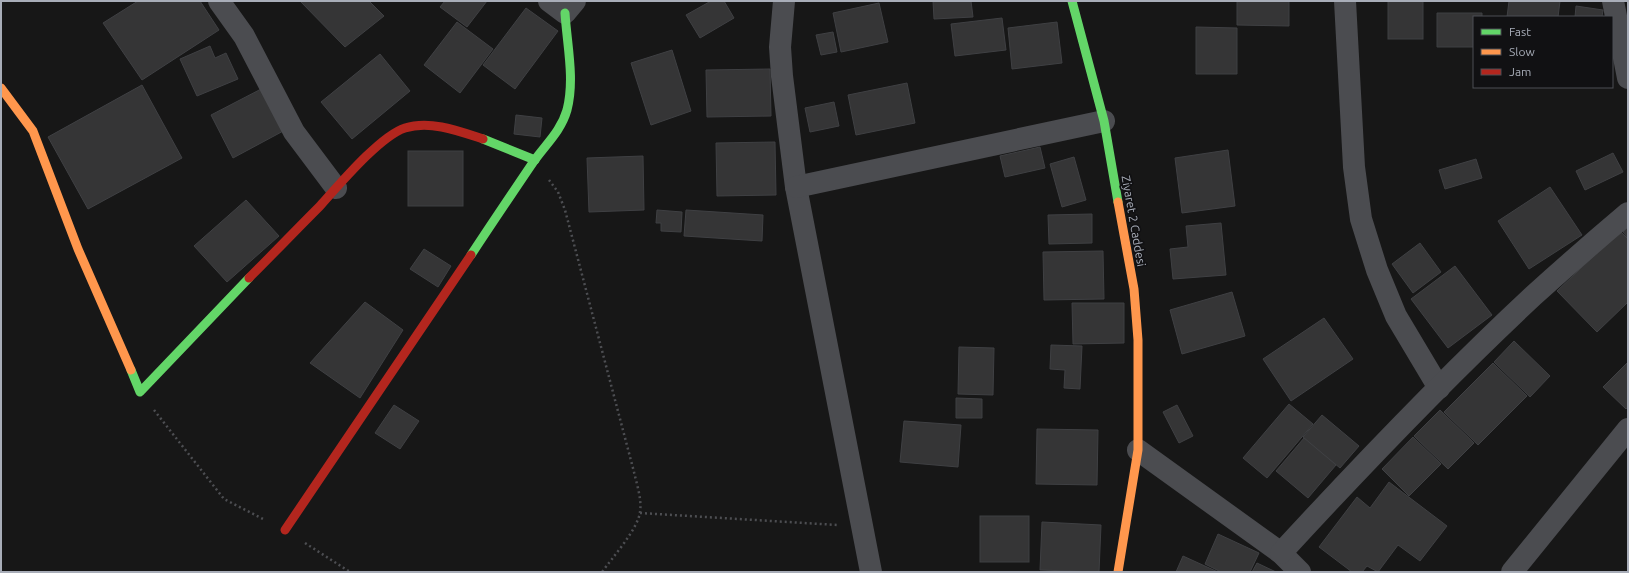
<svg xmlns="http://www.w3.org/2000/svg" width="1629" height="573" viewBox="0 0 1629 573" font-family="Ubuntu,sans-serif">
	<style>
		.building { fill: #353536; stroke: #3f4043 }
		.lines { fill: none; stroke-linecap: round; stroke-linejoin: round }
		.path { stroke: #4d4e52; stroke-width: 2.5; stroke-dasharray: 2 3; stroke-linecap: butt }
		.street { stroke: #4b4c50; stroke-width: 22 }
		.fast { stroke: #63d668; stroke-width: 9 }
		.slow { stroke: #ff974d; stroke-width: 9 }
		.jam { stroke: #b3261e; stroke-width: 9 }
		.labels { text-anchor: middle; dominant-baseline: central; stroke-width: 3.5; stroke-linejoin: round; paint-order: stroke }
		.street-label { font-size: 12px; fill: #a8adb8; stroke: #111113 }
	</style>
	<rect width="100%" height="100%" fill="#171717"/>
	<g class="building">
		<polygon points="138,1 200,1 219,30 142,80 103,23"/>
		<polygon points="300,1 369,1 384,16 345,47"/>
		<polygon points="445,1 487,1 467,27 440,7"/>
		<polygon points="711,1 724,1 734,18 700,38 686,15"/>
		<polygon points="933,1 971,1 973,17 934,19"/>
		<polygon points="1237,1 1289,1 1289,26 1237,25"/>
		<rect x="1388" y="1" width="35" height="38"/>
		<polygon points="1509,1 1560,1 1558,17 1507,17"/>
		<polygon points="879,3 888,42 841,52 833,13"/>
		<polygon points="1576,6 1603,10 1602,17 1575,17"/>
		<polygon points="526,8 558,31 515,89 483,65"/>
		<polygon points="1437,13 1482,13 1482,17 1474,17 1474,47 1437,47"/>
		<polygon points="1002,18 1006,50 955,56 951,24"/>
		<polygon points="457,22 493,49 460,93 424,65"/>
		<polygon points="1057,22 1062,63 1012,69 1008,28"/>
		<polygon points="1196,27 1237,28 1237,74 1196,74"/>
		<polygon points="833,32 837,52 821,55 816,35"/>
		<polygon points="210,46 215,58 226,53 238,79 197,96 180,59"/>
		<polygon points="672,50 691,111 651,125 631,63"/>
		<polygon points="380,54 410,91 352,139 321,102"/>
		<polygon points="770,69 771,116 707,117 706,70"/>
		<polygon points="907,83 915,123 856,135 848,95"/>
		<polygon points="142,85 182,158 88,209 48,137"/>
		<polygon points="265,87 287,129 233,158 211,115"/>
		<polygon points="834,102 839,126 810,132 805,108"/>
		<polygon points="516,115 542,118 540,137 514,134"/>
		<polygon points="775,142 776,195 717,196 716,143"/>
		<polygon points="1040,147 1045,168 1005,177 1000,156"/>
		<polygon points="1228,150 1235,206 1182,213 1175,158"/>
		<rect x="408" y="151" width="55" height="55"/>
		<polygon points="1613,153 1623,172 1585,190 1576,171"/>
		<polygon points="643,156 644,210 589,212 587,158"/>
		<polygon points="1074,157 1086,200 1062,207 1050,164"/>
		<polygon points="1476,159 1482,178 1445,189 1439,170"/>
		<polygon points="1550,187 1582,235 1529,269 1498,221"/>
		<polygon points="246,200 279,236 227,282 194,246"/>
		<polygon points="657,210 682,212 681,232 661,231 661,223 656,223"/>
		<polygon points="686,210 763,215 762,241 684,236"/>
		<polygon points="1092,214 1092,243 1049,244 1048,215"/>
		<polygon points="1221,223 1226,275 1173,279 1170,249 1188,247 1186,226"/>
		<polygon points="1628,227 1628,238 1623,232"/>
		<polygon points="1620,231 1628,239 1628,302 1597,332 1557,291"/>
		<polygon points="1420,243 1441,272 1413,293 1392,264"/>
		<polygon points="424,249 451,266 438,287 410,269"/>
		<polygon points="1103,251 1104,299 1044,300 1043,252"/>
		<polygon points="1455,266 1492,315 1448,348 1411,299"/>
		<polygon points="1232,292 1245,336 1182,354 1170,310"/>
		<polygon points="365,302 403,330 360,398 310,363"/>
		<polygon points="1072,303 1124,303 1124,343 1073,344"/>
		<polygon points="1324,318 1353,359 1291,401 1263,359"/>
		<polygon points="1514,341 1550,376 1530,397 1494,362"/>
		<polygon points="1051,345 1082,346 1080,389 1064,388 1065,370 1050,369"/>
		<polygon points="959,347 994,348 993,395 958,394"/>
		<polygon points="1493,363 1527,396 1478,445 1444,412"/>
		<polygon points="1627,363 1628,407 1626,409 1603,387"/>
		<polygon points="956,398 982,399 982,418 956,418"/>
		<polygon points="1289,404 1313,424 1267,478 1243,458"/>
		<polygon points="394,405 419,421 400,449 375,433"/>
		<polygon points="1177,405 1193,436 1179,443 1163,412"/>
		<polygon points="1440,410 1474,443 1448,469 1414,436"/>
		<polygon points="1322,415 1359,446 1340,468 1303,437"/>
		<polygon points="904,421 961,425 958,467 900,462"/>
		<polygon points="1037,429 1098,430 1097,485 1036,484"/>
		<polygon points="1413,437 1441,464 1409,496 1382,469"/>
		<polygon points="1304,438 1336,465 1308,498 1276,471"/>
		<polygon points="1389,482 1447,526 1420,561 1398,545 1378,572 1367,566 1362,572 1352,572 1319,547 1357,497 1370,508"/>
		<rect x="980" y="516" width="49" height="46"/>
		<polygon points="1042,522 1101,525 1099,572 1040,570"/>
		<polygon points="1218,534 1259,553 1250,572 1221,572 1205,564"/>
		<polygon points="1183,556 1218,572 1176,572"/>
		<polygon points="1257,563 1276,572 1252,572"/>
	</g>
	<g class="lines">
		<g class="path">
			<path d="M 549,180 L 558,192 L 565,210 L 634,472 C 637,485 642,500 640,512 C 638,529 612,558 602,572"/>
			<polyline points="154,410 224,499 265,520"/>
			<polyline points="640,513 837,525"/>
			<polyline points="305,543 350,572"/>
		</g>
		<g class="street">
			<polyline points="219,1 244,36 294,132 336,188"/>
			<polyline points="549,1 565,13 575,1"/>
			<polyline points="784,1 780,47 782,76 796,187 871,572"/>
			<polyline points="1345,1 1354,167 1361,219 1377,270 1396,316 1439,388"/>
			<polyline points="1613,1 1628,78"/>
			<polyline points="796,187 1104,121"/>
			<polyline points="1138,450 1281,553 1300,572"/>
			<path d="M 1281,553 C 1362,465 1445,378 1533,296 C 1564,268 1596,240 1628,213"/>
			<polyline points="1512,572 1628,429"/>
		</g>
		<g class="fast">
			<polyline points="1072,1 1104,121 1118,202"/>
			<polyline points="483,139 535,160"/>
			<path d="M 471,255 C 492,223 513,192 534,161 C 546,144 561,131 567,110 C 575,79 567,45 565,13"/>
			<polyline points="131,370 140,392 249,278"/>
		</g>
		<g class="slow">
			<polyline points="1,88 33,131 78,249 131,370"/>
			<polyline points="1118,572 1138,450 1138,340 1134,289 1118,202"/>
		</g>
		<g class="jam">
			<path d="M 249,278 C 273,254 296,230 320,206 C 339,185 380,136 405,128 C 430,120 459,131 483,139"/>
			<polyline points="285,530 471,255"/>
		</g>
	</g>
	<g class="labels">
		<g class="street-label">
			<text transform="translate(1134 221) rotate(80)">Ziyaret 2 Caddesi</text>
		</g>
	</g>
	<rect width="1629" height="573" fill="none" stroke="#a8adb8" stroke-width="4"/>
	<rect x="1473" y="16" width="140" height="72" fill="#111113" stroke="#4d4f55"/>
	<rect x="1481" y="29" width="20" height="6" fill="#63d668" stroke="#4d4f55"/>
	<text x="1509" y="36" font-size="12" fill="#a8adb8">Fast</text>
	<rect x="1481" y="49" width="20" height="6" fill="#ff974d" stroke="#4d4f55"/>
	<text x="1509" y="56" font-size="12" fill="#a8adb8">Slow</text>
	<rect x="1481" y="69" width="20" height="6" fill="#b3261e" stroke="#4d4f55"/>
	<text x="1509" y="76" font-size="12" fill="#a8adb8">Jam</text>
</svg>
